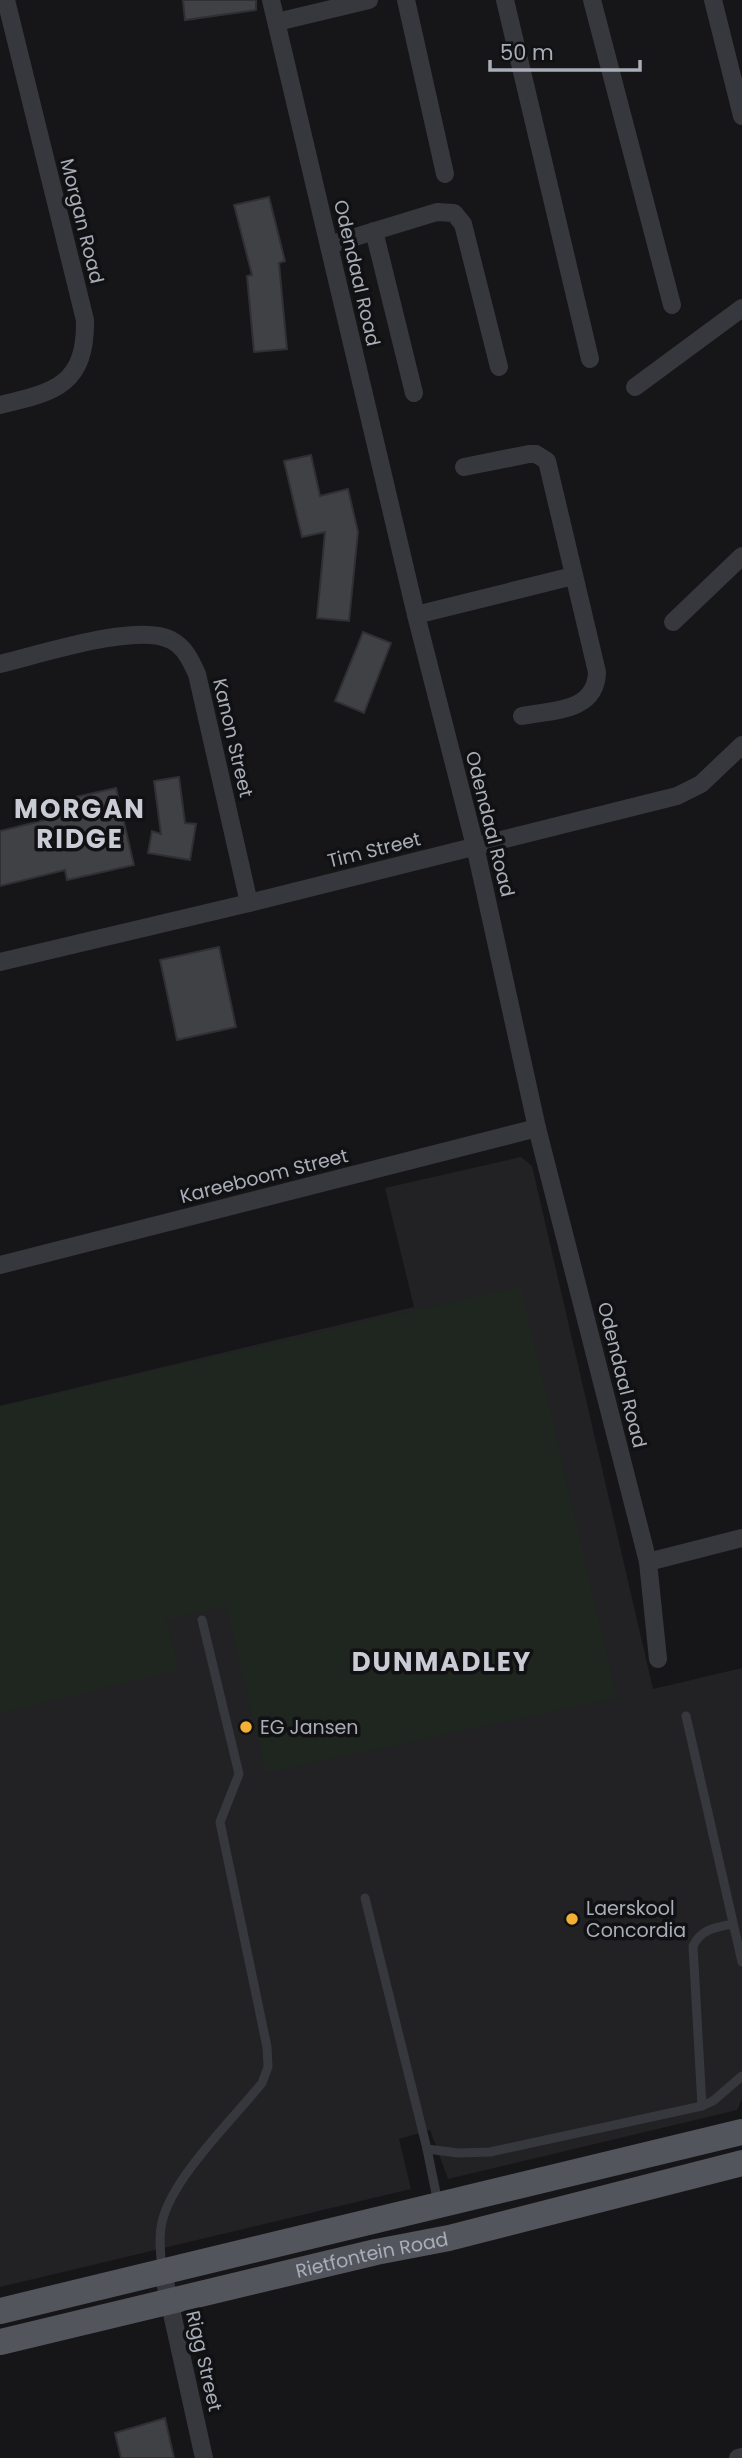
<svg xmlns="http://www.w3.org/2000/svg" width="742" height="2458" viewBox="0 0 742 2458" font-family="Poppins,sans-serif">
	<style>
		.built { fill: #222225 }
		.green { fill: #1e261f }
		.building { fill: #404145; stroke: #303034; stroke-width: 2 }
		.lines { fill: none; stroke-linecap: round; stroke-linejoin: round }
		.lane { stroke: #37383d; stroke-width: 9 }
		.street { stroke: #37383d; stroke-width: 18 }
		.primary { stroke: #53555c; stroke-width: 26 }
		.poi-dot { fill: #f2b134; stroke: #111113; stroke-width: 2.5 }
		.labels { text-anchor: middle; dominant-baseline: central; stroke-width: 7; stroke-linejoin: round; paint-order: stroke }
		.street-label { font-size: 19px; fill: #a8adb8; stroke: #111113 }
		.poi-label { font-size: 19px; fill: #a8adb8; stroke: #111113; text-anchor: start }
		.district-label { font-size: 26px; font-weight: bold; letter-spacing: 2px; fill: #c9ccd4; stroke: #111113 }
	</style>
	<rect width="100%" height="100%" fill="#161618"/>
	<polygon class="built" points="521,1157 532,1166 653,1689 742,1668 742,2099 737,2110 448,2179 430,2130 399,2139 411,2189 0,2287 0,1406 414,1307 385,1188"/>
	<polygon class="green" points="521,1286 617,1698 266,1773 226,1607 166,1620 179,1670 0,1714 0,1406"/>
	<g class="building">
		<polygon points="183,0 256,0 256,10 185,20"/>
		<polygon points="269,197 285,261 279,263 287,349 254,352 247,276 252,275 234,205"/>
		<polygon points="311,455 320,496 348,489 358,532 349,621 317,618 325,532 302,537 284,461"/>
		<polygon points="363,632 391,643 364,713 335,701"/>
		<polygon points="179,777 185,823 196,824 190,860 148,853 152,831 161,834 154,781"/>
		<polygon points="116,788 134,865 67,880 65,870 0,886 0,831 53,818 49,803"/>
		<polygon points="219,947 236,1027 177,1040 160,960"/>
		<polygon points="165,2418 174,2458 121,2458 115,2433"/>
	</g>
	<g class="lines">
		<g class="lane">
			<polyline points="686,1716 742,1962"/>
			<polyline points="365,1898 427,2149 438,2203"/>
			<path d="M 702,2106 L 693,1946 C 701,1929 716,1927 733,1924"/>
			<polyline points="427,2149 458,2153 490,2152 702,2106 713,2101 742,2076"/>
			<path d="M 162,2271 C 161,2255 158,2238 162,2222 C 172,2178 233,2119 262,2083 L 268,2067 L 267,2047 L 220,1822 L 239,1774 L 202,1620"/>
		</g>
		<g class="street">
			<polyline points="271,0 416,615 475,846 537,1128 648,1562 658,1659"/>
			<polyline points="406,0 445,174"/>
			<polyline points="505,0 590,359"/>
			<polyline points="592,0 672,305"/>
			<polyline points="713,0 742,116"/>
			<polyline points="277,22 369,0"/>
			<polyline points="374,231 414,393"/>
			<polyline points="329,245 437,212 454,213 463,224 499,367"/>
			<polyline points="635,387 742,308"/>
			<path d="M 0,405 C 54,392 86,386 85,320 L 6,0"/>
			<path d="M 464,467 L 529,454 L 536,454 L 547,461 L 597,672 C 596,712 553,710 522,716"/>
			<polyline points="416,615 573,576"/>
			<polyline points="673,622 742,556"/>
			<path d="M 0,664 C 38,655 138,622 171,640 C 185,647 191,661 197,674 L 249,903"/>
			<polyline points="0,962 249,903 677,796 701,784 742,745"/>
			<polyline points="0,1265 537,1128"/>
			<polyline points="648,1562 742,1538"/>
			<polyline points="163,2273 204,2458"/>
			<polyline points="738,2458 742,2457"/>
		</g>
		<g class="primary">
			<polyline points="0,2311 742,2132"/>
			<path id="s1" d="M 0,2342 L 376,2252 L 449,2238 L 742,2163"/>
		</g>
	</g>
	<g class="poi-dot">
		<circle cx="246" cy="1727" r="7"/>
		<circle cx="572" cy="1919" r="7"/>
	</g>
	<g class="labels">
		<g class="street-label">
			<text transform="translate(82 221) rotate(76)">Morgan Road</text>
			<text transform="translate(357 273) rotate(77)">Odendaal Road</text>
			<text transform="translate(233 738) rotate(77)">Kanon Street</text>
			<text transform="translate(490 824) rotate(76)">Odendaal Road</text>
			<text transform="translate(374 850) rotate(-14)">Tim Street</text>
			<text transform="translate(264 1176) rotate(-14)">Kareeboom Street</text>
			<text transform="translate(622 1375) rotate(76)">Odendaal Road</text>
			<text stroke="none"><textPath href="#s1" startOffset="382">Rietfontein Road</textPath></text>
			<text transform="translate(204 2361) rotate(77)">Rigg Street</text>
		</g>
		<g class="poi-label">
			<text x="260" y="1727">EG Jansen</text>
			<text x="586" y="1908">Laerskool<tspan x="586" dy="22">Concordia</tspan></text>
		</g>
		<g class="district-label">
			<text x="80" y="809">MORGAN<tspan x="80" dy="30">RIDGE</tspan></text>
			<text x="442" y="1662">DUNMADLEY</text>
		</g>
	</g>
	<path d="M490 60v10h150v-10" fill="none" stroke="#a8adb8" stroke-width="3.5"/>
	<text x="500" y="60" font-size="21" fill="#a8adb8" stroke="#111113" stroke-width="5" paint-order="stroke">50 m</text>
</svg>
